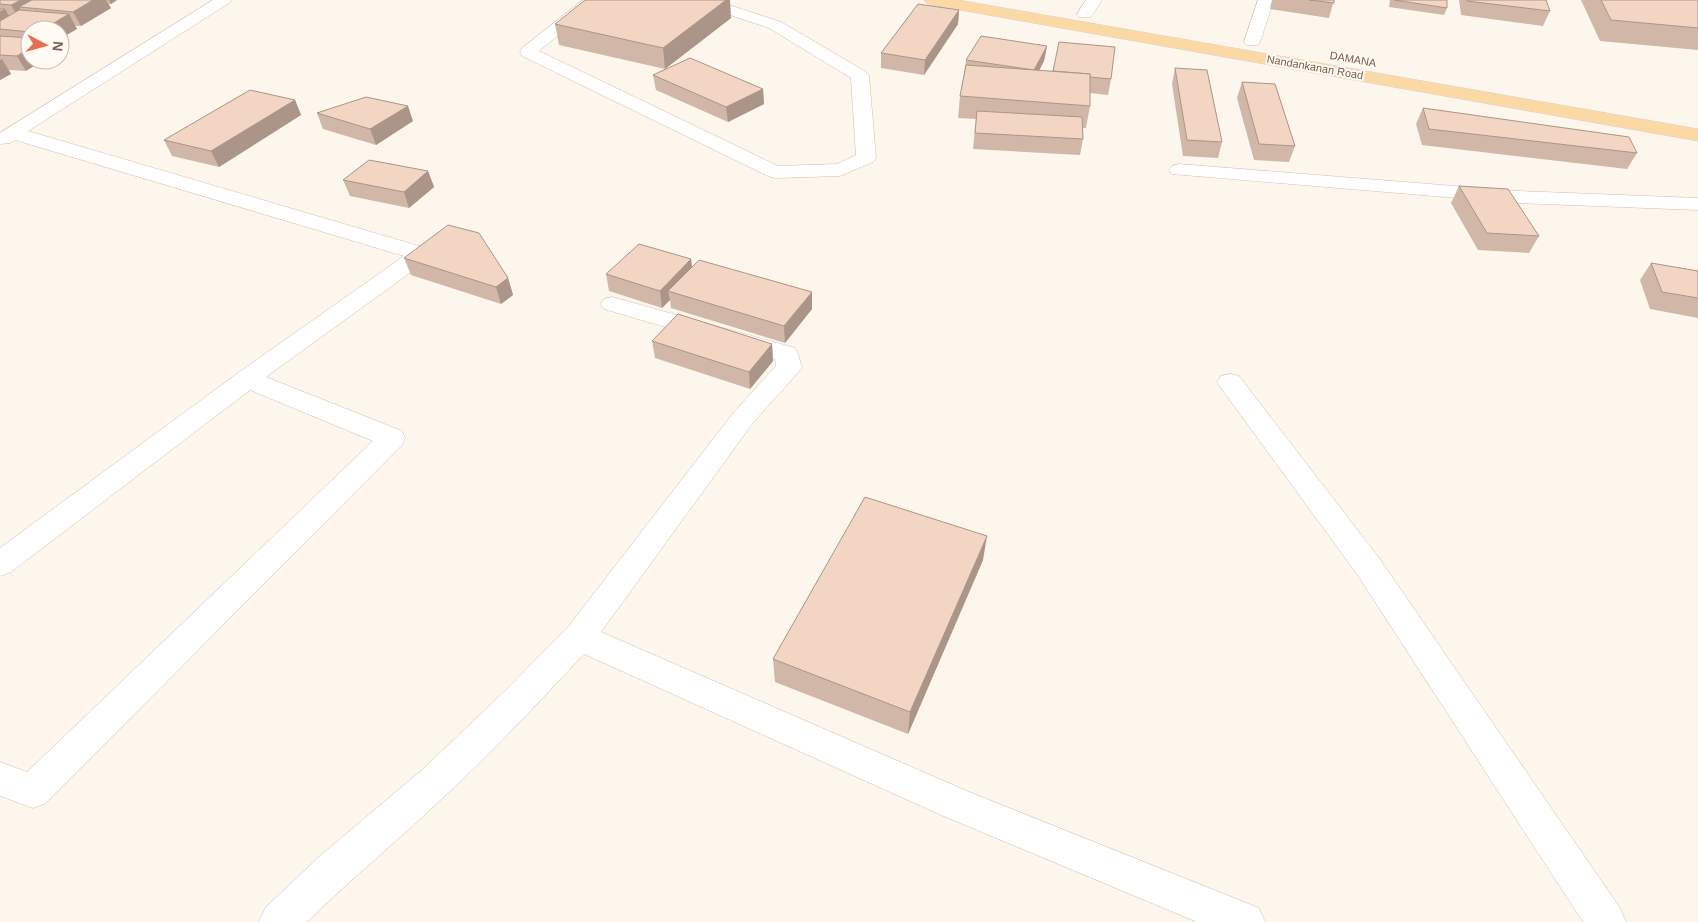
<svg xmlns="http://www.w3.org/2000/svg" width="1698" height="922" viewBox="0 0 1698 922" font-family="Arial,sans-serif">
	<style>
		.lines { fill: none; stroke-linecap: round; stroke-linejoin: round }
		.minor-casing { stroke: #d1beb0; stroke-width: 1 }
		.major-casing { stroke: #dad1cd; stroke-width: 1 }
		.minor { fill: #fff; fill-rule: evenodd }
		.major { fill: #fbd9a5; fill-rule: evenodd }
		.wall { fill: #d1b7a8 }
		.shaded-wall { fill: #aa9588 }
		.building { fill: #f3d5c3; stroke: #aa9588 }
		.labels { text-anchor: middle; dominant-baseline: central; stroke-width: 4; stroke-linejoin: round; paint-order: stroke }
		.far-street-label { font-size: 11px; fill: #7a5c4d; stroke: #fffaf3 }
	</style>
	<rect width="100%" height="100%" fill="#fdf6ec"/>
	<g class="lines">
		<g class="minor-casing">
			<g id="minor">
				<polygon points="213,0 232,0 229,3 28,131 429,249 432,254 429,259 266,377 402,431 405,438 402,445 46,803 33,808 0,796 0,762 27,772 373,441 250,390 11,572 0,576 0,548 238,373 404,256 15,140 10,143 0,144 0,133"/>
				<polygon points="583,0 601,0 539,51 778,166 837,164 856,155 851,78 769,28 694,3 691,0 714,0 781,22 866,72 869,76 876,158 873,162 840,176 775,178 768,176 522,56 520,52 522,48"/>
				<polygon points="1086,0 1102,0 1091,17 1079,17 1077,14"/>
				<polygon points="1258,0 1274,0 1260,42 1258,45 1246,45 1244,42"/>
				<polygon points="1179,164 1517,191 1698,198 1698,210 1517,203 1172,174 1169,170 1172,166"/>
				<path d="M 612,297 L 795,348 L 798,354 L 802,368 L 752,424 L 601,632 L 967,791 L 1259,908 L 1265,922 L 1197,922 L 941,815 L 584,654 C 540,701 495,749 448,793 C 402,837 353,877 307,922 L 259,922 L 265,908 L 321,855 L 422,770 L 507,689 L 568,627 L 734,412 L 776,366 L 775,359 L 604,309 L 600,304 L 604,299 Z"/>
				<polygon points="1230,374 1239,376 1379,558 1620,908 1626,922 1583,922 1357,574 1221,388 1217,382 1221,376"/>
			</g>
		</g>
		<g class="major-casing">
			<polygon id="major" points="924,0 958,0 1698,129 1698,141 932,5 927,3"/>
		</g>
		<use href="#minor" class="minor"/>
		<use href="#major" class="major"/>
	</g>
	<g class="wall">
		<polygon points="0,0 117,0 111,4 108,4 111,8 81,26 75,26 77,29 30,30 30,60 26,71 9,70 11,74 0,80"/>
		<polygon points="1272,0 1334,0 1329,18 1270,9"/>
		<polygon points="1390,0 1447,0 1447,8 1444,15 1389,7"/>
		<polygon points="1459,0 1546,0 1550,11 1543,26 1461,15"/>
		<polygon points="1581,0 1698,0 1698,50 1600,41"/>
		<polygon points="959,10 958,24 924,75 881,68 881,53"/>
		<polygon points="731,18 665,69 763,89 764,104 728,122 656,90 653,75 665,69 559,45 555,24"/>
		<polygon points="1047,46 1044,61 1039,70 1111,79 1108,95 1090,93 1090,106 1086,128 1083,128 1083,139 1080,155 973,149 976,119 958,118 960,96 965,68 966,60"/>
		<polygon points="1175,68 1222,142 1218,158 1183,156 1172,84"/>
		<polygon points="1242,82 1295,146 1289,162 1254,160 1237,98"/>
		<polygon points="295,100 301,115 219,167 172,156 164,140"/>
		<polygon points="1423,108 1637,153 1627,169 1422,145 1416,124"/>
		<polygon points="317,113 413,121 376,145 323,129"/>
		<polygon points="428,171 434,187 409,208 350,196 343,180"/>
		<polygon points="1459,186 1539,236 1529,253 1478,250 1451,203"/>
		<polygon points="404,258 508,278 513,295 501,304 411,275"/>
		<polygon points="691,259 692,267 812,309 785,343 671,308 670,300 662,308 609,291 606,274"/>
		<polygon points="1651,263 1698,271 1698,318 1650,309 1640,280"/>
		<polygon points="652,341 772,344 773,361 750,389 655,358"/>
		<polygon points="983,560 908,734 775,682 773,659"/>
	</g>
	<g class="shaded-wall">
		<polygon points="21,0 48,0 19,7 24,17 20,20 11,5"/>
		<polygon points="93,0 106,0 111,8 81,26 73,12"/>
		<polygon points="109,0 117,0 111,4"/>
		<polygon points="726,0 730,0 731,18 665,69 663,48"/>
		<polygon points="5,9 14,24 0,29 0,12"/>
		<polygon points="959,10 958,24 924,75 925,60"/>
		<polygon points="69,14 77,29 60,39 60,30 42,30"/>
		<polygon points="1047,46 1044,61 1031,86 1034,71"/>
		<polygon points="30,48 30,60 44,60 26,71 17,56"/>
		<polygon points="2,59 11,74 0,80 0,60"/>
		<polygon points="763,89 764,104 728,122 726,107"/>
		<polygon points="295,100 301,115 219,167 211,151"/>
		<polygon points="408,106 413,121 376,145 370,129"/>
		<polygon points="428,171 434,187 409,208 404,192"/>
		<polygon points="691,259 693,276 668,291 670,300 662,308 660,291"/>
		<polygon points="508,278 513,295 501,304 496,287"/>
		<polygon points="812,292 812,309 785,343 784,326"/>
		<polygon points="772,344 773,361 750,389 749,372"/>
		<polygon points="987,536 983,560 908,734 910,712"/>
	</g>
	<g class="building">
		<polygon points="0,0 21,0 11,5 0,4"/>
		<polygon points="32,0 93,0 73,12 19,7"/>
		<polygon points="585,0 726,0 663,48 555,24"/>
		<polygon points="1309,0 1334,0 1334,3"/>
		<polygon points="1394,0 1447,0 1447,8"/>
		<polygon points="1467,0 1546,0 1550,11 1467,1"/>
		<polygon points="1601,0 1698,0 1698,28 1611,20"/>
		<polygon points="918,4 959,10 925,60 881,53"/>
		<polygon points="0,9 5,9 0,12"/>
		<polygon points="19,10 69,14 42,30 30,30 30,32 0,29 0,21"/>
		<polygon points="0,36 30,38 30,48 17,56 0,55"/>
		<polygon points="981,36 1047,46 1034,70 966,60"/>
		<polygon points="1059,42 1115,47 1111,79 1090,77 1090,74 1053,71"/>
		<polygon points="690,58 763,89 726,107 653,75"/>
		<polygon points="966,65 1090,74 1090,106 960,96"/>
		<polygon points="1175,68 1207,70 1222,142 1187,140"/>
		<polygon points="1242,82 1275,84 1295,146 1259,144"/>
		<polygon points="250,90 295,100 211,151 164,140"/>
		<polygon points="366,97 408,106 370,129 317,113"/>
		<polygon points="1423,108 1629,137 1637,153 1429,129"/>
		<polygon points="977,111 1082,117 1083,139 975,133"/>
		<polygon points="369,160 428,171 404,192 343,180"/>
		<polygon points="1459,186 1508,189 1539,236 1487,233"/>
		<polygon points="448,225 479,233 508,278 496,287 404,258"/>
		<polygon points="639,244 691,259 660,291 606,274"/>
		<polygon points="699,260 812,292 784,326 668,291"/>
		<polygon points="1651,263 1698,271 1698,298 1662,292"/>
		<polygon points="678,314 772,344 749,372 652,341"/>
		<polygon points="865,497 987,536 910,712 773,659"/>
	</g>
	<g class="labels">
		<g class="far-street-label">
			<text transform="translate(1353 59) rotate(10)">DAMANA</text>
			<text transform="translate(1315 67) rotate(10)">Nandankanan Road</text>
		</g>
	</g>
	<g transform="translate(45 45) rotate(96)"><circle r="24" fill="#fffaf3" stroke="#cabbb1"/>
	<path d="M0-4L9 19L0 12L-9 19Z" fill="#e76f51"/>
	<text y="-8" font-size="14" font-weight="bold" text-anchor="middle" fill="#7a5c4d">N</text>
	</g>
</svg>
